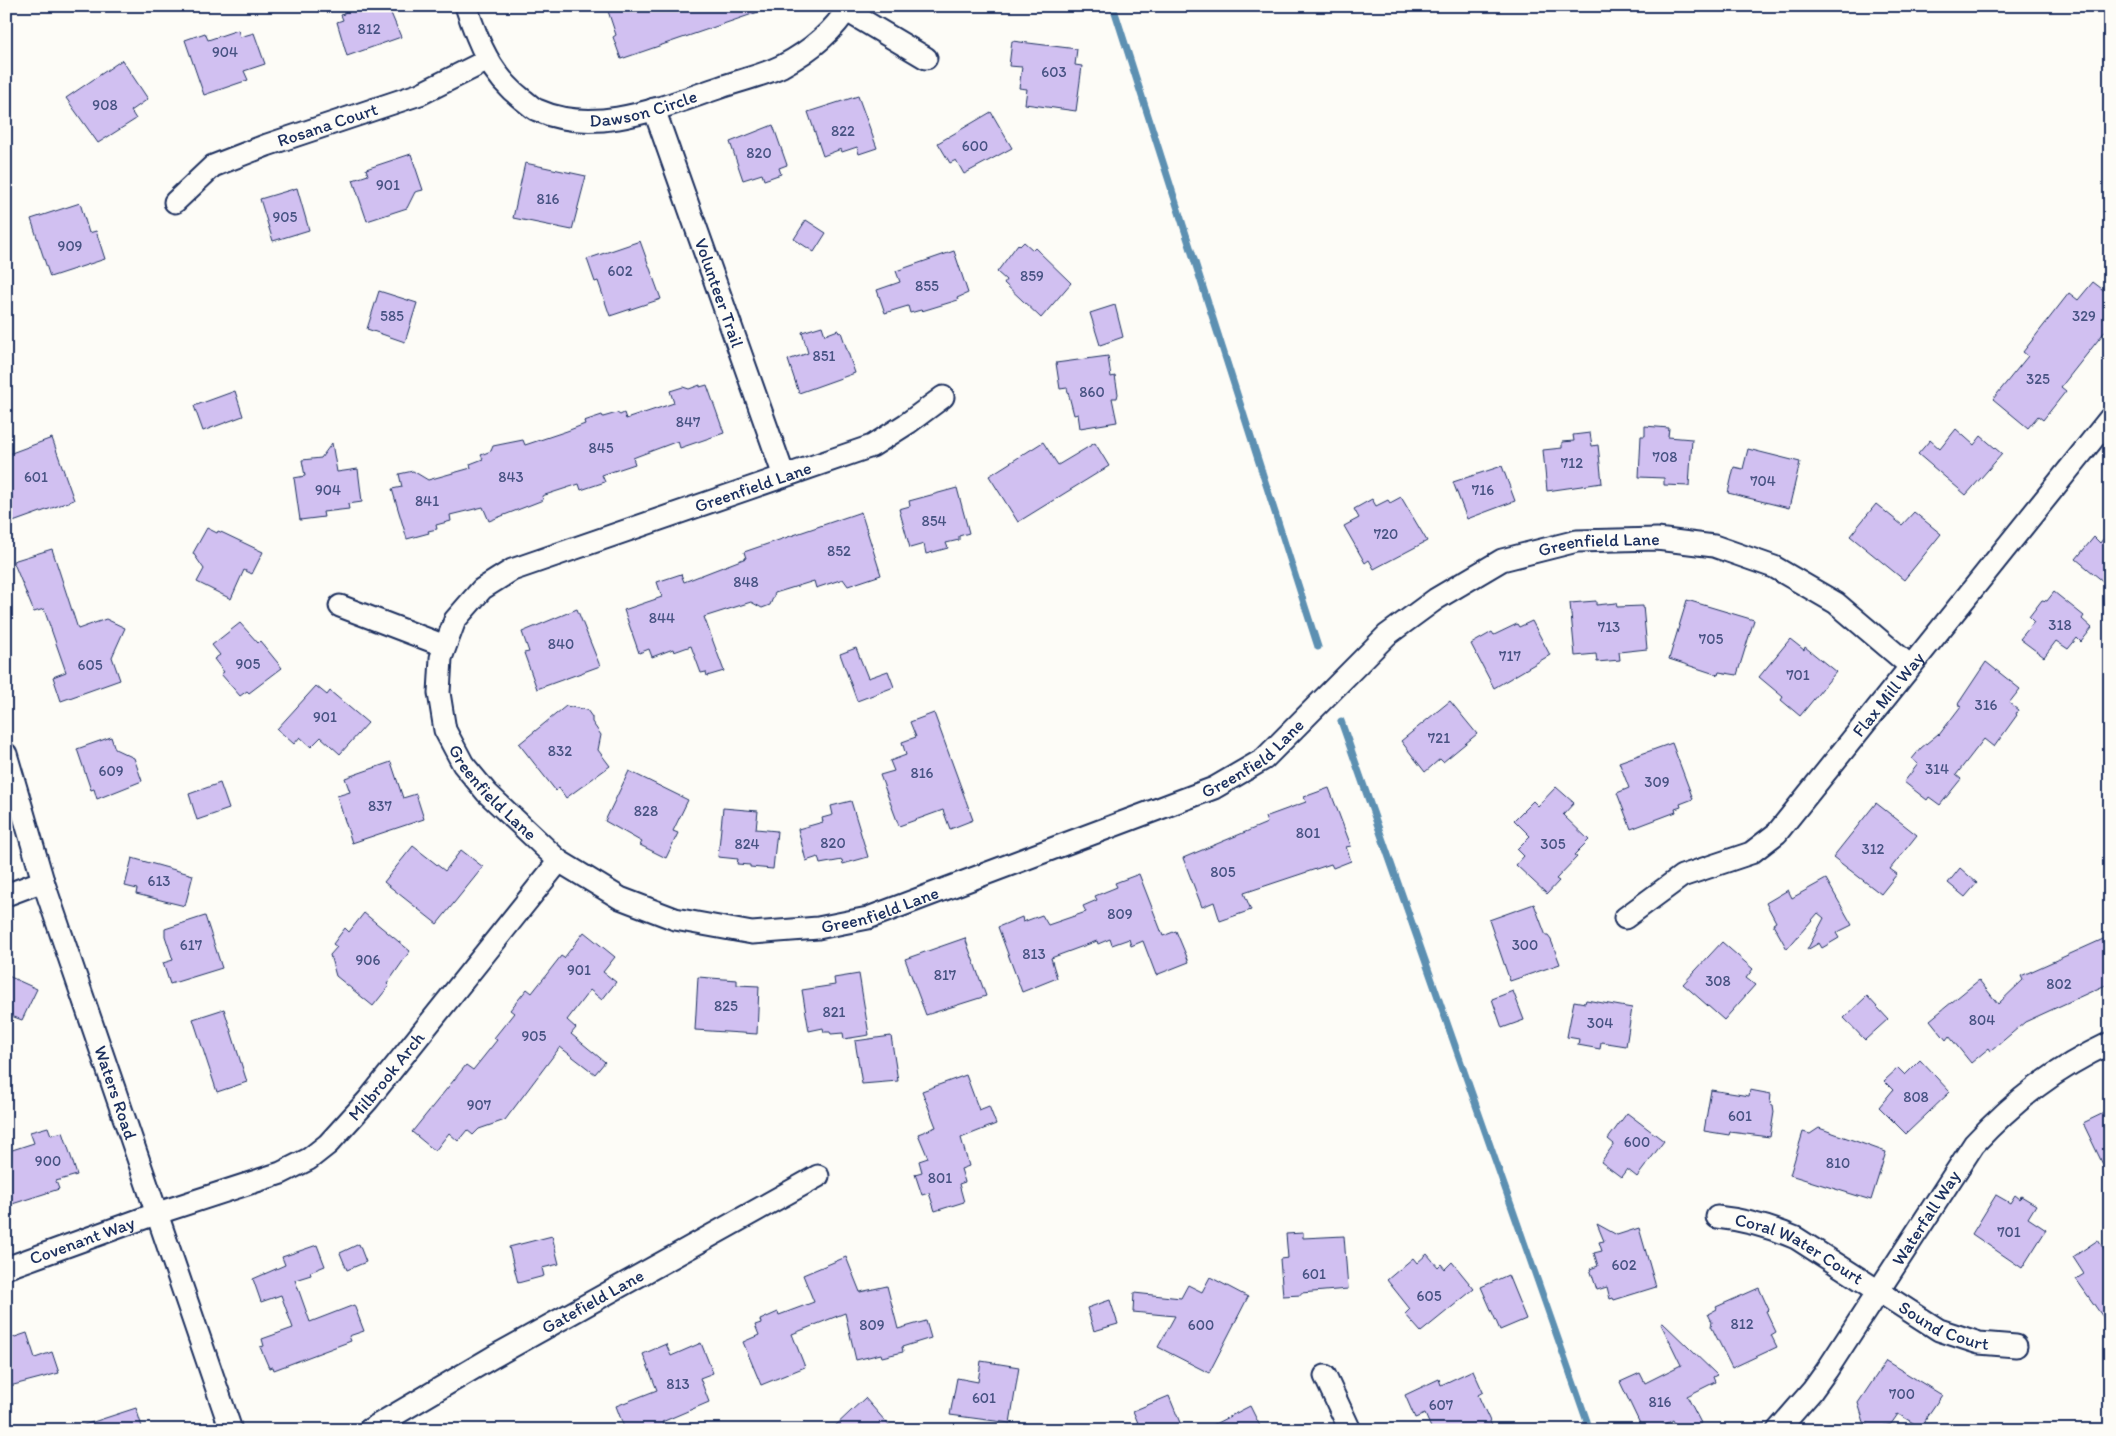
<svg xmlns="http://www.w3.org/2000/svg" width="2116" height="1436" viewBox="0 0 2116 1436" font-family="Itim,sans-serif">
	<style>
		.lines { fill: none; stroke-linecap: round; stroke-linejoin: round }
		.stream { stroke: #5d90b2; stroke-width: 7 }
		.building { fill: #d1c0f1; stroke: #1b2f5e }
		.minor-casing { stroke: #1b2f5e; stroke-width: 25 }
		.minor { stroke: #fdfcf7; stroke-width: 21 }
		.labels { text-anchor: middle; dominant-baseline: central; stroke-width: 4; stroke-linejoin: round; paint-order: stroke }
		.number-label { font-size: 15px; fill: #485383 }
		.street-label { font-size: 18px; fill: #1b2f5e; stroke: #fdfcf7 }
	</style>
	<rect width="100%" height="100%" fill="#fdfcf7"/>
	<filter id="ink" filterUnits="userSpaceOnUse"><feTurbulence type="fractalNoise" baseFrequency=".02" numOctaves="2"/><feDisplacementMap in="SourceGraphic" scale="10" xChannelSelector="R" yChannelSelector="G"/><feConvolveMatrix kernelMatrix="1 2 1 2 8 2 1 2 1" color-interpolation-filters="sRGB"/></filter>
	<g filter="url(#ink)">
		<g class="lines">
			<g class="stream">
				<polyline points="1113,6 1318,647"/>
				<polyline points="1341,721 1590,1430"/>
			</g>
		</g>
		<g class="building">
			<polygon points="342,6 388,6 401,37 347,56 337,22 343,20 341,15 344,14"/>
			<polygon points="623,6 767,6 767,9 621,59 613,37 616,35 608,11"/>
			<polygon points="238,30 240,37 254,33 265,64 244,71 248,80 204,95 185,40 205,33 208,40"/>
			<polygon points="1012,41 1077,49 1075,65 1082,66 1076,111 1025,104 1027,89 1019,88 1022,67 1009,66"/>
			<polygon points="122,60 148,99 131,111 136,119 98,143 66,98"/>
			<polygon points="858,96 877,148 859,154 857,147 842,152 841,149 823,156 808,112"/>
			<polygon points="991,112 1012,148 964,174 956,160 950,163 938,143"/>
			<polygon points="773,125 787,165 779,168 781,174 764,180 762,174 743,180 730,142"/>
			<polygon points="411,154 423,190 415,192 407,208 367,221 353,180 368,175 366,169"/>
			<polygon points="525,163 586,176 572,230 513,218"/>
			<polygon points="297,188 309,230 273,241 260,199"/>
			<polygon points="80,203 89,233 96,231 105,259 50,277 31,219"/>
			<polygon points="806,220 826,233 814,252 794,239"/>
			<polygon points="640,241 661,299 610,316 598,281 595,282 587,259"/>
			<polygon points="1024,242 1033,250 1035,248 1071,283 1041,318 1004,283 1006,280 997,272 1018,244 1020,246"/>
			<polygon points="954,251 968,293 957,298 958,300 922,311 921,310 910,313 908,306 885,313 877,290 900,282 896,271"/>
			<polygon points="2093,282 2110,295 2110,325 2061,387 2066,391 2043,420 2038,416 2028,428 1993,399 2028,356 2023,352 2069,293 2078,300"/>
			<polygon points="379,291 417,303 405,342 367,329"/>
			<polygon points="1115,305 1123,337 1100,345 1090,313"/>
			<polygon points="822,326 825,335 838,330 839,333 841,332 855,373 799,393 788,360 808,353 802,332"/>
			<polygon points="1108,356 1111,377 1115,376 1118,394 1117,398 1112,398 1117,422 1080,428 1078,414 1074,415 1067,388 1060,389 1056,363"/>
			<polygon points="700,385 700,387 707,385 724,433 680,448 678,441 638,456 633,458 635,464 602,475 605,482 581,490 579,484 542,496 543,500 489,521 483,507 450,515 451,521 436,525 437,529 428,531 429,533 407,539 392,489 402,487 399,474 413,471 428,480 471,468 470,464 483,459 481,455 491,451 493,446 523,440 525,445 567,431 585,424 584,421 602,415 603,417 617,413 620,415 624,413 626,419 674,403 670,391 683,387 689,389"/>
			<polygon points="235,391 243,416 203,431 194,406"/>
			<polygon points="1645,426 1669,428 1668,437 1692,439 1689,486 1664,485 1664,478 1639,477 1641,436 1645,436"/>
			<polygon points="1956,429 1974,445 1981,436 2002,454 1966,495 1918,454 1930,440 1940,449"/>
			<polygon points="1590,433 1592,446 1598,445 1602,483 1547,491 1543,450 1562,448 1562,442 1574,441 1573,435"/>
			<polygon points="52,438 74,500 13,522 6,505 6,455"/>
			<polygon points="1043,442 1058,465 1095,443 1109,466 1018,522 989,476"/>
			<polygon points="332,443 337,472 358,469 362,502 348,504 349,509 323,512 324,517 300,520 294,478 305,476 302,460 321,458"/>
			<polygon points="1748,449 1800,462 1789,508 1728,493 1734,467 1743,469"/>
			<polygon points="1502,466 1515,501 1467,519 1453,482"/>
			<polygon points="957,488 969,533 959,536 959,540 946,543 948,548 926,554 924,544 910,548 899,509 910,506 909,501"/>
			<polygon points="1401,497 1427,541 1374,569 1369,560 1365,563 1344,526 1359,518 1354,509 1372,499 1376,506 1388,500 1390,503"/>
			<polygon points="1876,504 1902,525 1914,512 1941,534 1904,580 1850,536"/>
			<polygon points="861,512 881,575 848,586 843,579 816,588 814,581 775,593 770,605 762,608 751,602 704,617 724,671 707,676 706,672 701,673 691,646 674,652 673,649 652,657 649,649 639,653 624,610 662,597 657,582 681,574 684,582 746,558 744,552"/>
			<polygon points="207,528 217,533 218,531 223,533 263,552 252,574 244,570 231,599 197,582 204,569 193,553"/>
			<polygon points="2110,530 2110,587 2076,559 2094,537 2100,543"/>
			<polygon points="52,549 78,629 106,619 125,628 112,657 120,680 61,701 53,677 66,672 44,609 34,612 13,561"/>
			<polygon points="2054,592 2084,616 2082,619 2092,628 2081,642 2077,638 2068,649 2056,641 2044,657 2020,639 2034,622 2029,617 2042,600 2047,601"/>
			<polygon points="1687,600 1754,620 1737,675 1719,672 1718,675 1669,659"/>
			<polygon points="1596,601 1596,605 1616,603 1617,607 1643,606 1647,649 1619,652 1620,660 1597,662 1596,654 1575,656 1570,603"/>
			<polygon points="577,609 600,666 537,689 524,653 529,652 522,632"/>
			<polygon points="1532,621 1550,655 1494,688 1471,644 1492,632 1494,635 1517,624 1519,627"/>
			<polygon points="240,623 258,643 260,641 282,668 249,693 247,691 240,696 221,674 224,672 214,659 220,655 212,645"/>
			<polygon points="1790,639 1804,650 1805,647 1836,672 1800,716 1781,700 1783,697 1759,677"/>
			<polygon points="856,648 868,678 888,671 894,687 857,701 840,654"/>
			<polygon points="1986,662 2020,689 2009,703 2018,710 2016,714 2017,715 1994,747 1984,739 1956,775 1961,779 1940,805 1929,797 1927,800 1904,782 1918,764 1912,759 1921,748 1938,734 1939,735 1961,706 1958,704"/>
			<polygon points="316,686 327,695 330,691 368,723 340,754 321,737 311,747 300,737 294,744 277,729"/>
			<polygon points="1450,701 1477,734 1443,762 1440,759 1425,772 1401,741"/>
			<polygon points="566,706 587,710 592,717 592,722 601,735 598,750 610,766 566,798 559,788 556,791 519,744"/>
			<polygon points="934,713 973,820 950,829 943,810 899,826 880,775 894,771 890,761 906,755 902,742 916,737 910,722"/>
			<polygon points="111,737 115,749 134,758 142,781 97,799 94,789 91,790 77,749"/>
			<polygon points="1672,743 1693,799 1680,804 1681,807 1675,809 1676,812 1631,829 1617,793 1629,788 1619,762"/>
			<polygon points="391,762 403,798 416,794 424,819 352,843 337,796 350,792 345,778"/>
			<polygon points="629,771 688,800 673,831 678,833 666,858 640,845 642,842 605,821"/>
			<polygon points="220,783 229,809 197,820 189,794"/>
			<polygon points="1556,787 1574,803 1563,815 1589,840 1574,855 1577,857 1556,879 1559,881 1547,894 1516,865 1524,856 1517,849 1530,836 1514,820 1533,801 1538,806"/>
			<polygon points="1329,788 1351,846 1346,847 1351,861 1333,868 1331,864 1244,893 1251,910 1220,921 1214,902 1202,907 1183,858 1267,823 1265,817 1306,802 1304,797"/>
			<polygon points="851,801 868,857 843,864 842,860 820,864 818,857 806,861 798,829 823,822 822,818 833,815 831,806"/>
			<polygon points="1876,803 1917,835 1890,869 1897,874 1881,894 1833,857"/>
			<polygon points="723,808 758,811 756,829 777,831 773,869 750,867 750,865 737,864 738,859 718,857"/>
			<polygon points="413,846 445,871 461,850 483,867 437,924 384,882"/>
			<polygon points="132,858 193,875 185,906 136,894 137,889 125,886"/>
			<polygon points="1960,868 1977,883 1965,897 1948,883"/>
			<polygon points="1139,874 1163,936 1176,931 1189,962 1156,975 1143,941 1131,946 1129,939 1112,945 1110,939 1098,944 1097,941 1051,958 1057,978 1022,992 998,927 1022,917 1023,922 1042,915 1048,925 1086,912 1083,906 1097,900 1095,896 1117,887 1115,883"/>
			<polygon points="1826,879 1852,925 1836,933 1839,938 1822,948 1819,943 1807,950 1824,918 1818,913 1787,949 1773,924 1776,922 1766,903 1788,890 1792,898"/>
			<polygon points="1534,904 1546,936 1548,936 1551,940 1560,964 1510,981 1489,920"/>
			<polygon points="364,913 410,951 387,984 389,986 373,1006 336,976 330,955 337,947 333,944 345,928 349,932"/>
			<polygon points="205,916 222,968 170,984 163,963 173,960 165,936 165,929"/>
			<polygon points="584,932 615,957 603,972 616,982 602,1000 590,990 567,1020 576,1028 571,1034 605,1062 595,1074 560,1047 505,1120 479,1129 473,1135 467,1130 458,1141 449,1133 435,1151 412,1132 466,1065 473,1070 497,1040 494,1038 514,1013 510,1010 527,989 532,993 561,956 564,958"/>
			<polygon points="2110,936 2110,983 2025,1022 1991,1051 1989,1048 1971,1063 1949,1036 1946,1040 1930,1020 1979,980 1998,1004 2023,980 2021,976"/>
			<polygon points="965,938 986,996 926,1015 905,959"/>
			<polygon points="1722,942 1753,969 1746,978 1755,985 1724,1020 1683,984"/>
			<polygon points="859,974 869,1035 844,1039 843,1033 831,1034 830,1032 824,1032 823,1028 809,1031 802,990 835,985 834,978"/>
			<polygon points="6,975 37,989 22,1020 6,1014"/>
			<polygon points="698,977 737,980 737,985 759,986 757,1034 695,1030"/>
			<polygon points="1513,991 1524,1020 1502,1028 1492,999"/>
			<polygon points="1867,996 1888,1019 1865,1040 1844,1018"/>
			<polygon points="1586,1000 1632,1008 1626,1046 1601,1042 1600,1049 1578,1045 1579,1039 1567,1037 1574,1001 1585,1003"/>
			<polygon points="224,1009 247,1082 217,1092 193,1019"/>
			<polygon points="891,1036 898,1081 862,1084 855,1041"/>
			<polygon points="1920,1060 1950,1092 1906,1134 1879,1107 1893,1090 1884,1081 1898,1068 1905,1075"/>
			<polygon points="966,1075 979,1110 989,1106 996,1124 961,1138 969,1166 961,1169 965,1182 959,1184 964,1202 935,1211 929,1193 922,1195 915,1174 922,1172 919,1161 928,1158 918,1134 936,1127 922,1091"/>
			<polygon points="1711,1090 1749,1096 1750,1090 1771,1094 1770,1104 1773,1105 1774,1112 1770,1137 1730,1132 1729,1135 1704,1131"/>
			<polygon points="2110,1110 2110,1179 2083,1123"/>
			<polygon points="1627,1113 1664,1141 1637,1177 1627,1169 1621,1177 1601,1162 1614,1144 1608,1139"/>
			<polygon points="48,1127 51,1135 63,1132 77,1175 56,1181 59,1189 6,1206 6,1152 34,1143 30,1132"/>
			<polygon points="1819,1128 1886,1152 1871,1200 1790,1175 1803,1132 1810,1134"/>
			<polygon points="1996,1195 2010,1203 2015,1195 2020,1199 2021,1196 2036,1205 2028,1218 2046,1230 2022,1268 1972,1234"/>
			<polygon points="1597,1224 1617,1235 1639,1228 1656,1287 1614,1300 1613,1298 1610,1299 1607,1287 1597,1290 1590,1269 1598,1266 1594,1253 1602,1251 1599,1242 1604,1241"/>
			<polygon points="1303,1233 1303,1238 1344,1236 1348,1289 1301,1293 1301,1295 1283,1296 1280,1259 1288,1258 1286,1234"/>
			<polygon points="552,1236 559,1264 542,1268 544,1276 518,1283 509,1247"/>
			<polygon points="2098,1240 2110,1259 2110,1327 2076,1279 2084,1274 2073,1257"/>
			<polygon points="359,1244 366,1262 347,1270 340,1253"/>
			<polygon points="317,1245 325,1266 310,1272 311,1275 295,1280 310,1322 354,1305 364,1331 349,1336 351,1341 274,1370 273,1367 269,1368 260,1347 264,1346 262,1339 293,1328 281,1295 261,1302 253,1279 285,1265 282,1257"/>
			<polygon points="1427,1254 1438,1267 1441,1264 1445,1269 1452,1262 1474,1289 1421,1332 1405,1314 1410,1309 1387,1280 1413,1258 1417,1263"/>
			<polygon points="846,1257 860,1292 887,1286 898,1329 926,1321 931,1338 902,1347 903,1352 882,1357 881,1354 856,1360 845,1313 792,1334 805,1367 761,1385 743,1342 759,1335 755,1325 761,1323 760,1320 778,1312 779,1315 814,1302 803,1275"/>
			<polygon points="1508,1275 1526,1319 1500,1330 1481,1287"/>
			<polygon points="1210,1277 1248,1297 1209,1373 1158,1347 1175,1316 1133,1312 1134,1293 1181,1298 1188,1285 1202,1292"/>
			<polygon points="1759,1288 1769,1310 1766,1311 1776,1332 1771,1335 1777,1347 1732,1368 1711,1326 1712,1322 1708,1314 1717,1309 1716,1307"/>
			<polygon points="1110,1300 1118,1324 1094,1331 1087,1308"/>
			<polygon points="1663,1323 1717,1375 1713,1377 1715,1382 1687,1396 1701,1423 1687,1430 1678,1430 1673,1420 1654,1430 1643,1430 1620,1382 1640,1373 1645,1383 1681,1365 1661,1324"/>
			<polygon points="27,1333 35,1358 52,1352 59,1373 6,1387 6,1340"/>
			<polygon points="701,1343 713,1373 700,1378 709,1402 662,1422 665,1430 625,1430 616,1406 657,1390 643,1354 666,1344 671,1356"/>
			<polygon points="981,1361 1019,1367 1010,1423 950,1415 957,1378 978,1382"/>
			<polygon points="1886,1361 1942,1395 1920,1427 1898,1414 1891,1424 1874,1429 1864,1422 1858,1403"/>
			<polygon points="1473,1370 1483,1392 1478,1395 1494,1430 1432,1430 1425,1414 1415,1418 1405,1395 1439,1379 1441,1385"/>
			<polygon points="1169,1396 1183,1430 1141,1430 1133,1411"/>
			<polygon points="865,1398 893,1430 831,1430 851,1411"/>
			<polygon points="1250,1406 1262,1430 1203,1430"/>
			<polygon points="136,1408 143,1430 81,1430 81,1426"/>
		</g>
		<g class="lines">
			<g class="minor-casing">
				<g id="minor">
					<path id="s1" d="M 466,6 C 478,43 491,75 522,99 C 527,102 532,108 537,110 C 597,137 664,106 721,87 C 741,80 764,75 782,66 C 810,51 833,33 849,6"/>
					<polyline points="847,11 926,58"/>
					<path id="s2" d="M 654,109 L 784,476"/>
					<path id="s3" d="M 175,202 L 213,166 L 267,145 L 420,94 L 488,60"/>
					<path id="s4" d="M 943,397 L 908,423 L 872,446 L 512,570 L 482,589 L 455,620 L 441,658 L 439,693 L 445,730 L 463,764 L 487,793 L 559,861 L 620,898 L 675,919 L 752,933 L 818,928 L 868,918 L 1214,788 L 1264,759 L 1387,635 L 1436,599 L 1502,560 L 1577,541 L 1657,539 L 1714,546 L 1774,567 L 1836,603 L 1909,665"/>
					<polyline points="340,606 445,646"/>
					<path id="s5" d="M 6,754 L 43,881 L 231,1430"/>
					<polyline points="6,895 43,881"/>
					<path id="s6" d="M 1625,918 L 1682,876 L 1751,853 L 1777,833 L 2110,418"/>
					<path id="s7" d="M 1717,1217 C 1746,1220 1770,1227 1796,1238 L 1939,1330 L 1979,1343 L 2016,1346"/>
					<path id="s8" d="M 6,1268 L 158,1213 L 281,1173 L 309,1159 L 328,1144 L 368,1100 L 559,861"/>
					<polyline points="1325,1376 1350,1430"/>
					<path id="s9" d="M 369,1430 L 493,1357 L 818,1176"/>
					<path id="s10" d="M 1778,1430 L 1812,1391 L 1827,1370 L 1974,1144 C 2015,1100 2055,1069 2110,1043"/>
				</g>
			</g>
			<use href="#minor" class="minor"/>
		</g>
	</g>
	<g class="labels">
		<g class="number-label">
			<text x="369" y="29">812</text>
			<text x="225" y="52">904</text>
			<text x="1054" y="72">603</text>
			<text x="105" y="105">908</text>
			<text x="843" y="131">822</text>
			<text x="975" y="146">600</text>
			<text x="759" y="153">820</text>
			<text x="388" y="185">901</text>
			<text x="548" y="199">816</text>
			<text x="285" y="217">905</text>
			<text x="70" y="246">909</text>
			<text x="620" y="271">602</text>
			<text x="1032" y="276">859</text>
			<text x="927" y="286">855</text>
			<text x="392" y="316">585</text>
			<text x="2084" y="316">329</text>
			<text x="824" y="356">851</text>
			<text x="2038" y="379">325</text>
			<text x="1092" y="392">860</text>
			<text x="688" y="422">847</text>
			<text x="601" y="448">845</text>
			<text x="1665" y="457">708</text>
			<text x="1572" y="463">712</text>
			<text x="36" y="477">601</text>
			<text x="511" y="477">843</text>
			<text x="1763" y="481">704</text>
			<text x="328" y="490">904</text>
			<text x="1483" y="490">716</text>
			<text x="427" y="501">841</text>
			<text x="934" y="521">854</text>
			<text x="1386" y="534">720</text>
			<text x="839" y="551">852</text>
			<text x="746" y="582">848</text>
			<text x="662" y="618">844</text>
			<text x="2060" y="625">318</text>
			<text x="1609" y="627">713</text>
			<text x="1711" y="639">705</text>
			<text x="561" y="644">840</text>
			<text x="1510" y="656">717</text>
			<text x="248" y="664">905</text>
			<text x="90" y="665">605</text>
			<text x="1798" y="675">701</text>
			<text x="1986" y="705">316</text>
			<text x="325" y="717">901</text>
			<text x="1439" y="738">721</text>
			<text x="560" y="751">832</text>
			<text x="1937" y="769">314</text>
			<text x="111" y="771">609</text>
			<text x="922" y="773">816</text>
			<text x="1657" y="782">309</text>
			<text x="380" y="806">837</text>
			<text x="646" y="811">828</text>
			<text x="1308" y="833">801</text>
			<text x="833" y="843">820</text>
			<text x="747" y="844">824</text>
			<text x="1553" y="844">305</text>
			<text x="1873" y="849">312</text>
			<text x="1223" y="872">805</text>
			<text x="159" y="881">613</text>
			<text x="1120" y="914">809</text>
			<text x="191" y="945">617</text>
			<text x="1525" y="945">300</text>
			<text x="1034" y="954">813</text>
			<text x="368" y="960">906</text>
			<text x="579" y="970">901</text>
			<text x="945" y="975">817</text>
			<text x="1718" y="981">308</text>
			<text x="2059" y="984">802</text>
			<text x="726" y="1006">825</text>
			<text x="834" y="1012">821</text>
			<text x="1982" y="1020">804</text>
			<text x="1600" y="1023">304</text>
			<text x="534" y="1036">905</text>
			<text x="1916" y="1097">808</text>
			<text x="479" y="1105">907</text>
			<text x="1740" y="1116">601</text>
			<text x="1637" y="1142">600</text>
			<text x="48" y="1161">900</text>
			<text x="1838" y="1163">810</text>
			<text x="940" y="1178">801</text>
			<text x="2009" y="1232">701</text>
			<text x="1624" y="1265">602</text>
			<text x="1314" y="1274">601</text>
			<text x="1429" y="1296">605</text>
			<text x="1742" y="1324">812</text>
			<text x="872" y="1325">809</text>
			<text x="1201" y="1325">600</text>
			<text x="678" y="1384">813</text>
			<text x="1902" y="1394">700</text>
			<text x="984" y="1398">601</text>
			<text x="1660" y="1402">816</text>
			<text x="1441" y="1405">607</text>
		</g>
		<g class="street-label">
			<text stroke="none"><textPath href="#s1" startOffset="238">Dawson Circle</textPath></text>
			<text stroke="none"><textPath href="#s3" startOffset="174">Rosana Court</textPath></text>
			<text stroke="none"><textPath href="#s2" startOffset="195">Volunteer Trail</textPath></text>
			<text transform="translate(753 487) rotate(-19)">Greenfield Lane</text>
			<text stroke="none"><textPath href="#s4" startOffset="1996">Greenfield Lane</textPath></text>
			<text stroke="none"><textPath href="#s6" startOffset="354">Flax Mill Way</textPath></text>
			<text stroke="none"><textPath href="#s4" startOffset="1576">Greenfield Lane</textPath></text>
			<text stroke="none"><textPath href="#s4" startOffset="736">Greenfield Lane</textPath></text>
			<text stroke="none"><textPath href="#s4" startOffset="1171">Greenfield Lane</textPath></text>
			<text stroke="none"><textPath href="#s8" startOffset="436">Milbrook Arch</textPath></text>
			<text stroke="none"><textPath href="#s5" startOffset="356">Waters Road</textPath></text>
			<text stroke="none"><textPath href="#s10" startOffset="259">Waterfall Way</textPath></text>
			<text stroke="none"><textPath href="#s8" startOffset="81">Covenant Way</textPath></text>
			<text stroke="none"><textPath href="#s7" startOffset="89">Coral Water Court</textPath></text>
			<text stroke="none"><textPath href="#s9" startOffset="258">Gatefield Lane</textPath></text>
			<text stroke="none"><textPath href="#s7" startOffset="255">Sound Court</textPath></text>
		</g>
	</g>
	<rect width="2116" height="1436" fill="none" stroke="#fdfcf7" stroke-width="25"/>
	<rect x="12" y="12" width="2091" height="1411" fill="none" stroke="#1b2f5e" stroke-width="2" filter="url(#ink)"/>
</svg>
